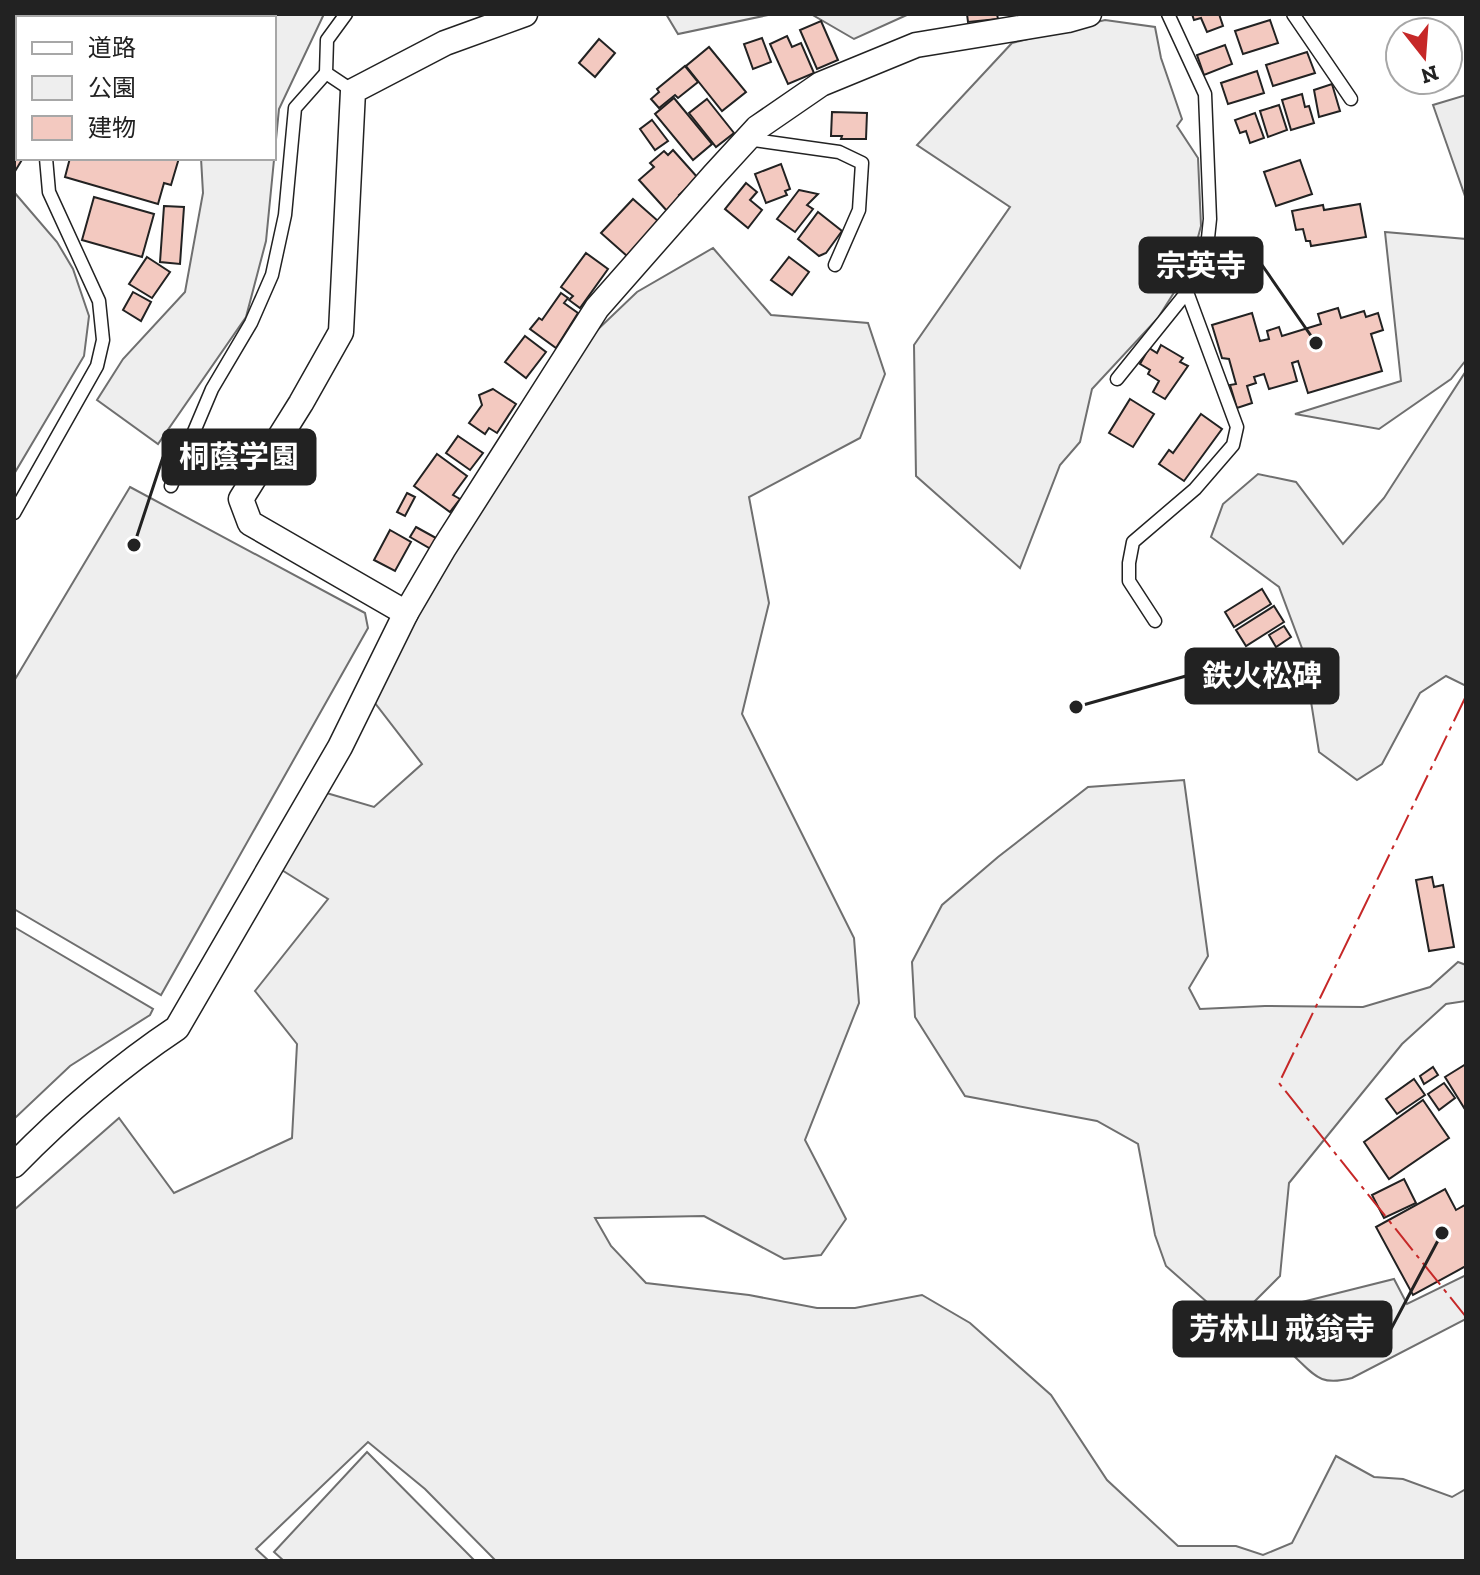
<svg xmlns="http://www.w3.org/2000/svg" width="1480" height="1575" viewBox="0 0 1480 1575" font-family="'Zilla Slab','Noto Sans JP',serif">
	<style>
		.green { fill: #eee; stroke: #6f6f6f; stroke-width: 2 }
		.parking { fill: #ededed; stroke: #6f6f6f; stroke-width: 2 }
		.building { fill: #f3c9c0; stroke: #222; stroke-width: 2 }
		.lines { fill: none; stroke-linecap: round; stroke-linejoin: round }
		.lane-casing { stroke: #222; stroke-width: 15 }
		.street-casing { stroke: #222; stroke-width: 27 }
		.lane { stroke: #fff; stroke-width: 12 }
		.street { stroke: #fff; stroke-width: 24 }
		.power { stroke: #c62828; stroke-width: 2; stroke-dasharray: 28 6 4 6; stroke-linecap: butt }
		.leader { fill: none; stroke: #222; stroke-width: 3 }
		.callout-dot { fill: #222; stroke: #fff; stroke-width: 3 }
		.callout { fill: #222; stroke: #222; stroke-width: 3 }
		.callout-label { font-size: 30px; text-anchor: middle; font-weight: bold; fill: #fff }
	</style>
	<rect width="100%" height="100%" fill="#fff"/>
	<g class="green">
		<polygon points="14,14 76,14 77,18 18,18 18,61 14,62"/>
		<polygon points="265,14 324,14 279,109 266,241 246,317 158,444 97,400 123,359 185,292 203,193 201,158 274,158 274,18 263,18"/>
		<polygon points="666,14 773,14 678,34"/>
		<polygon points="811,14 909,14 854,39"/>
		<polygon points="1105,20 1155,27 1161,58 1182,119 1177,126 1198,158 1201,226 1190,267 1158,318 1092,389 1080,442 1060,465 1020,568 916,476 914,345 1010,207 917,145 1012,43"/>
		<polygon points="14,192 57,242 73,269 89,316 84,356 14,474"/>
		<polygon points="1385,232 1466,239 1466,360 1451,379 1379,429 1295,414 1401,381"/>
		<polygon points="713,248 771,315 868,323 885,374 860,438 749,497 769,603 742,714 854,938 859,1003 805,1140 846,1219 821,1255 784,1259 704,1216 595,1218 611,1246 646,1283 749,1295 817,1308 855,1308 922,1295 970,1323 1051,1395 1107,1480 1178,1546 1236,1546 1263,1555 1292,1543 1336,1456 1374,1477 1403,1479 1452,1497 1466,1489 1466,1561 496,1561 425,1489 368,1442 256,1549 269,1561 14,1561 14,1210 119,1118 174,1193 292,1138 297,1044 255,991 328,899 277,867 323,792 374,807 422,764 375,703 427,561 525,399 637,292"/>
		<polygon points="1466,371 1466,686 1446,676 1420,693 1382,764 1357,780 1319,752 1303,651 1279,587 1211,537 1223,504 1258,474 1296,482 1343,544 1384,498"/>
		<polygon points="130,487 365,613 368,628 161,995 14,909 14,681"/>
		<polygon points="1184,780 1208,956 1189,988 1200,1009 1265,1006 1363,1007 1430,987 1458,962 1466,965 1466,1001 1446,1004 1402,1044 1289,1183 1280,1276 1249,1307 1216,1310 1166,1266 1155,1235 1138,1144 1097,1121 965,1096 915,1017 912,962 942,905 998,857 1088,787"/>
		<polygon points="14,927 153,1009 150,1015 70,1066 14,1119"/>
		<path d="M 1466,1275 L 1466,1319 L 1352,1378 C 1321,1386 1316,1377 1295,1357 L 1315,1349 L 1309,1326 L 1281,1330 L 1278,1308 L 1394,1279 L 1407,1304 Z"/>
		<polygon points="367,1452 475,1561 284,1561 274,1552"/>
	</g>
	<polygon class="parking" points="1466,95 1466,199 1433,105"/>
	<g class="building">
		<polygon points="112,14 165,14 166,18 113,18"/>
		<polygon points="967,14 997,14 998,19 968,22"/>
		<polygon points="1192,14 1219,14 1223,26 1207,32 1201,18 1194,20"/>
		<polygon points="1270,20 1278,43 1243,54 1235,31"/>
		<polygon points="821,21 838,60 817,69 800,30"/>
		<polygon points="787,36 792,47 801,43 814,73 788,84 770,44"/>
		<polygon points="762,38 771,62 753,69 744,44"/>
		<polygon points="599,39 615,53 595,77 579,63"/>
		<polygon points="1225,45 1232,64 1204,75 1197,55"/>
		<polygon points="709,47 746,92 722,111 686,66"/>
		<polygon points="1307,52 1315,73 1273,86 1266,65"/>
		<polygon points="685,66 698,82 678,98 675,95 659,108 651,99 659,92 657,89"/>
		<polygon points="1257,71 1264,93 1228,104 1221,83"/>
		<polygon points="1332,84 1340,111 1319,117 1314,90"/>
		<polygon points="1302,94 1305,107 1309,106 1314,123 1291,130 1282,100"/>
		<polygon points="674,98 712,144 693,160 655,114"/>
		<polygon points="707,99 734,133 716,147 689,113"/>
		<polygon points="1279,105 1287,130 1268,137 1260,111"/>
		<polygon points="832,112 867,113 866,139 841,139 842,136 831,136"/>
		<polygon points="1255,113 1264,138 1250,143 1246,131 1240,133 1235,120"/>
		<polygon points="652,120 668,141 655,150 640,129"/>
		<polygon points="14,125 18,128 18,158 23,158 14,173"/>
		<polygon points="673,150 698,178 679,195 683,199 668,212 639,180 654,167 650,163 664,151 668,155"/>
		<polygon points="70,158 179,158 171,185 164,183 158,204 65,177"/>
		<polygon points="1300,160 1312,194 1276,206 1264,172"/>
		<polygon points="781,164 790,189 785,191 787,195 766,203 755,174"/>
		<polygon points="746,183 757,192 750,200 762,210 748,228 725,209"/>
		<polygon points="799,190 818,194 807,205 813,209 795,232 777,219"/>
		<polygon points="94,197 154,214 142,257 82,240"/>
		<polygon points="633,199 658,221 627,256 601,233"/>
		<polygon points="1360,204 1366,237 1311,246 1310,241 1306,241 1303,229 1296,230 1292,211 1323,205 1324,210"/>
		<polygon points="164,206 184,207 180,264 160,262"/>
		<polygon points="818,212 842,231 826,253 819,256 798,239"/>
		<polygon points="586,253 608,269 580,308 569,300 573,296 561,287"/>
		<polygon points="147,257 170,272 152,298 129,284"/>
		<polygon points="789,257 809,272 792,295 771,280"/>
		<polygon points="133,292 151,302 141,321 123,310"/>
		<polygon points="561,293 568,298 564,303 578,313 556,348 530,329 539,318 542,320"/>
		<polygon points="1338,308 1341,318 1364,311 1366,317 1378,313 1383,330 1371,334 1382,371 1308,393 1298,361 1292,363 1297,381 1269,389 1264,374 1254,377 1256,383 1247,386 1252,403 1237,408 1230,385 1236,384 1229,359 1222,358 1212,325 1252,313 1260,341 1269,339 1267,331 1279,327 1282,336 1321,324 1318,314"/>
		<polygon points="525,336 546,352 526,378 505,362"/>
		<polygon points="1161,345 1183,358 1180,362 1188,366 1165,399 1153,392 1159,381 1148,374 1150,370 1140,364 1149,348 1157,353"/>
		<polygon points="493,389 516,404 497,433 489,428 485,434 469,423 482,405 479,395"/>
		<polygon points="1130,399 1154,414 1133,447 1109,433"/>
		<polygon points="1201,414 1222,429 1184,481 1159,464 1169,450 1173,453"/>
		<polygon points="458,436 483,453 470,470 446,453"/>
		<polygon points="437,454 467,476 453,495 460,499 450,512 414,486"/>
		<polygon points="407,493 415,497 405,516 397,512"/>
		<polygon points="416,527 436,538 431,549 410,537"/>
		<polygon points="390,530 411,542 395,571 374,560"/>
		<polygon points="1262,589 1271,604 1234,627 1225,612"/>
		<polygon points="1274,606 1284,622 1246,646 1236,630"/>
		<polygon points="1284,626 1291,637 1276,647 1269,635"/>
		<polygon points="1432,877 1434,887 1443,885 1454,947 1429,951 1416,880"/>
		<polygon points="1466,1064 1466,1111 1445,1077"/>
		<polygon points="1433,1067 1438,1075 1424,1084 1420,1076"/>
		<polygon points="1414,1079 1425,1095 1397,1114 1386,1099"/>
		<polygon points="1444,1083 1455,1098 1439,1110 1428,1094"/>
		<polygon points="1423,1100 1449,1138 1389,1179 1364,1142"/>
		<polygon points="1404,1179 1416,1203 1384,1218 1372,1195"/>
		<polygon points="1445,1189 1456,1210 1465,1205 1466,1207 1466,1266 1413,1295 1376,1227"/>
	</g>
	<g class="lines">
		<g class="lane-casing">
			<g id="lane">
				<polyline points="86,14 87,18"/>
				<polyline points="346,14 327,40 326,73 353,91"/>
				<polyline points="1293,14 1351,99"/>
				<polyline points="747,139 839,152 862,163 859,210 835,265"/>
				<polyline points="1117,379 1187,292 1206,257 1210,219 1205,94 1168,14"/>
				<polyline points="171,486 212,389 251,323 272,275 285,215 295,108 326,73"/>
				<polyline points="14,513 97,366 103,340 99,301 49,192 46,158"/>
				<polyline points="1155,621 1129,581 1129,563 1133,542 1195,489 1233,445 1237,427 1187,292"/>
			</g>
		</g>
		<g class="street-casing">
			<g id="street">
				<polyline points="406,613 250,523 241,499 301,403 341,332 353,91 445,43 525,14"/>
				<path d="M 14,1165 C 62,1116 120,1066 177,1028 L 340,747 L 406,613 L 444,548 L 597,308 L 714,175 L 757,128 L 821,84 L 916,45 L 1068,20 L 1089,14"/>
			</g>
		</g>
		<use href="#lane" class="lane"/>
		<use href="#street" class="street"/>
		<polyline class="power" points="1466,696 1279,1083 1466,1317"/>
	</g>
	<path class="leader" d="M1316 343L1262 265M134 545L163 457M1076 707L1186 676M1442 1233L1391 1329"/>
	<g class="callout-dot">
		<circle cx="1316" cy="343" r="8"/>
		<circle cx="134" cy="545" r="8"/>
		<circle cx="1076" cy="707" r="8"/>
		<circle cx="1442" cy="1233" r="8"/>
	</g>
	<g class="callout">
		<rect x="1140" y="238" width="122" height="54" rx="8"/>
		<rect x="163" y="430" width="152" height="54" rx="8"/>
		<rect x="1186" y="649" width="152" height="54" rx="8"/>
		<rect x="1174" y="1302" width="217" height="54" rx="8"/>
	</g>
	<g class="callout-label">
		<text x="1201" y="276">宗英寺</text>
		<text x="239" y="467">桐蔭学園</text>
		<text x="1262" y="686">鉄火松碑</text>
		<text x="1282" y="1339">芳林山 戒翁寺</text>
	</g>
	<rect width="1480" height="1575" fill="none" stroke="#222222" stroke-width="32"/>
	<rect x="16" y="16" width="260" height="144" fill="#ffffff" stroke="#a7a7a7" stroke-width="2"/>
	<rect x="32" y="42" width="40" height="12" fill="#ffffff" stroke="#a7a7a7" stroke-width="2"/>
	<text x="88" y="56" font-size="24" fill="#222222">道路</text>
	<rect x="32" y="76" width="40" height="24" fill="#eeeeee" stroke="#a7a7a7" stroke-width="2"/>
	<text x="88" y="96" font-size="24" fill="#222222">公園</text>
	<rect x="32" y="116" width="40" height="24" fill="#f3c9c0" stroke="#a7a7a7" stroke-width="2"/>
	<text x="88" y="136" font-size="24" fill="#222222">建物</text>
	<g transform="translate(1424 56) rotate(163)"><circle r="38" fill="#ffffff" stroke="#a7a7a7" stroke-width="2"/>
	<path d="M0-6L14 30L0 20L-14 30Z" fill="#c62828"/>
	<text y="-12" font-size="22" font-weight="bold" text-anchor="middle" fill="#222222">N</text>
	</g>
</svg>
